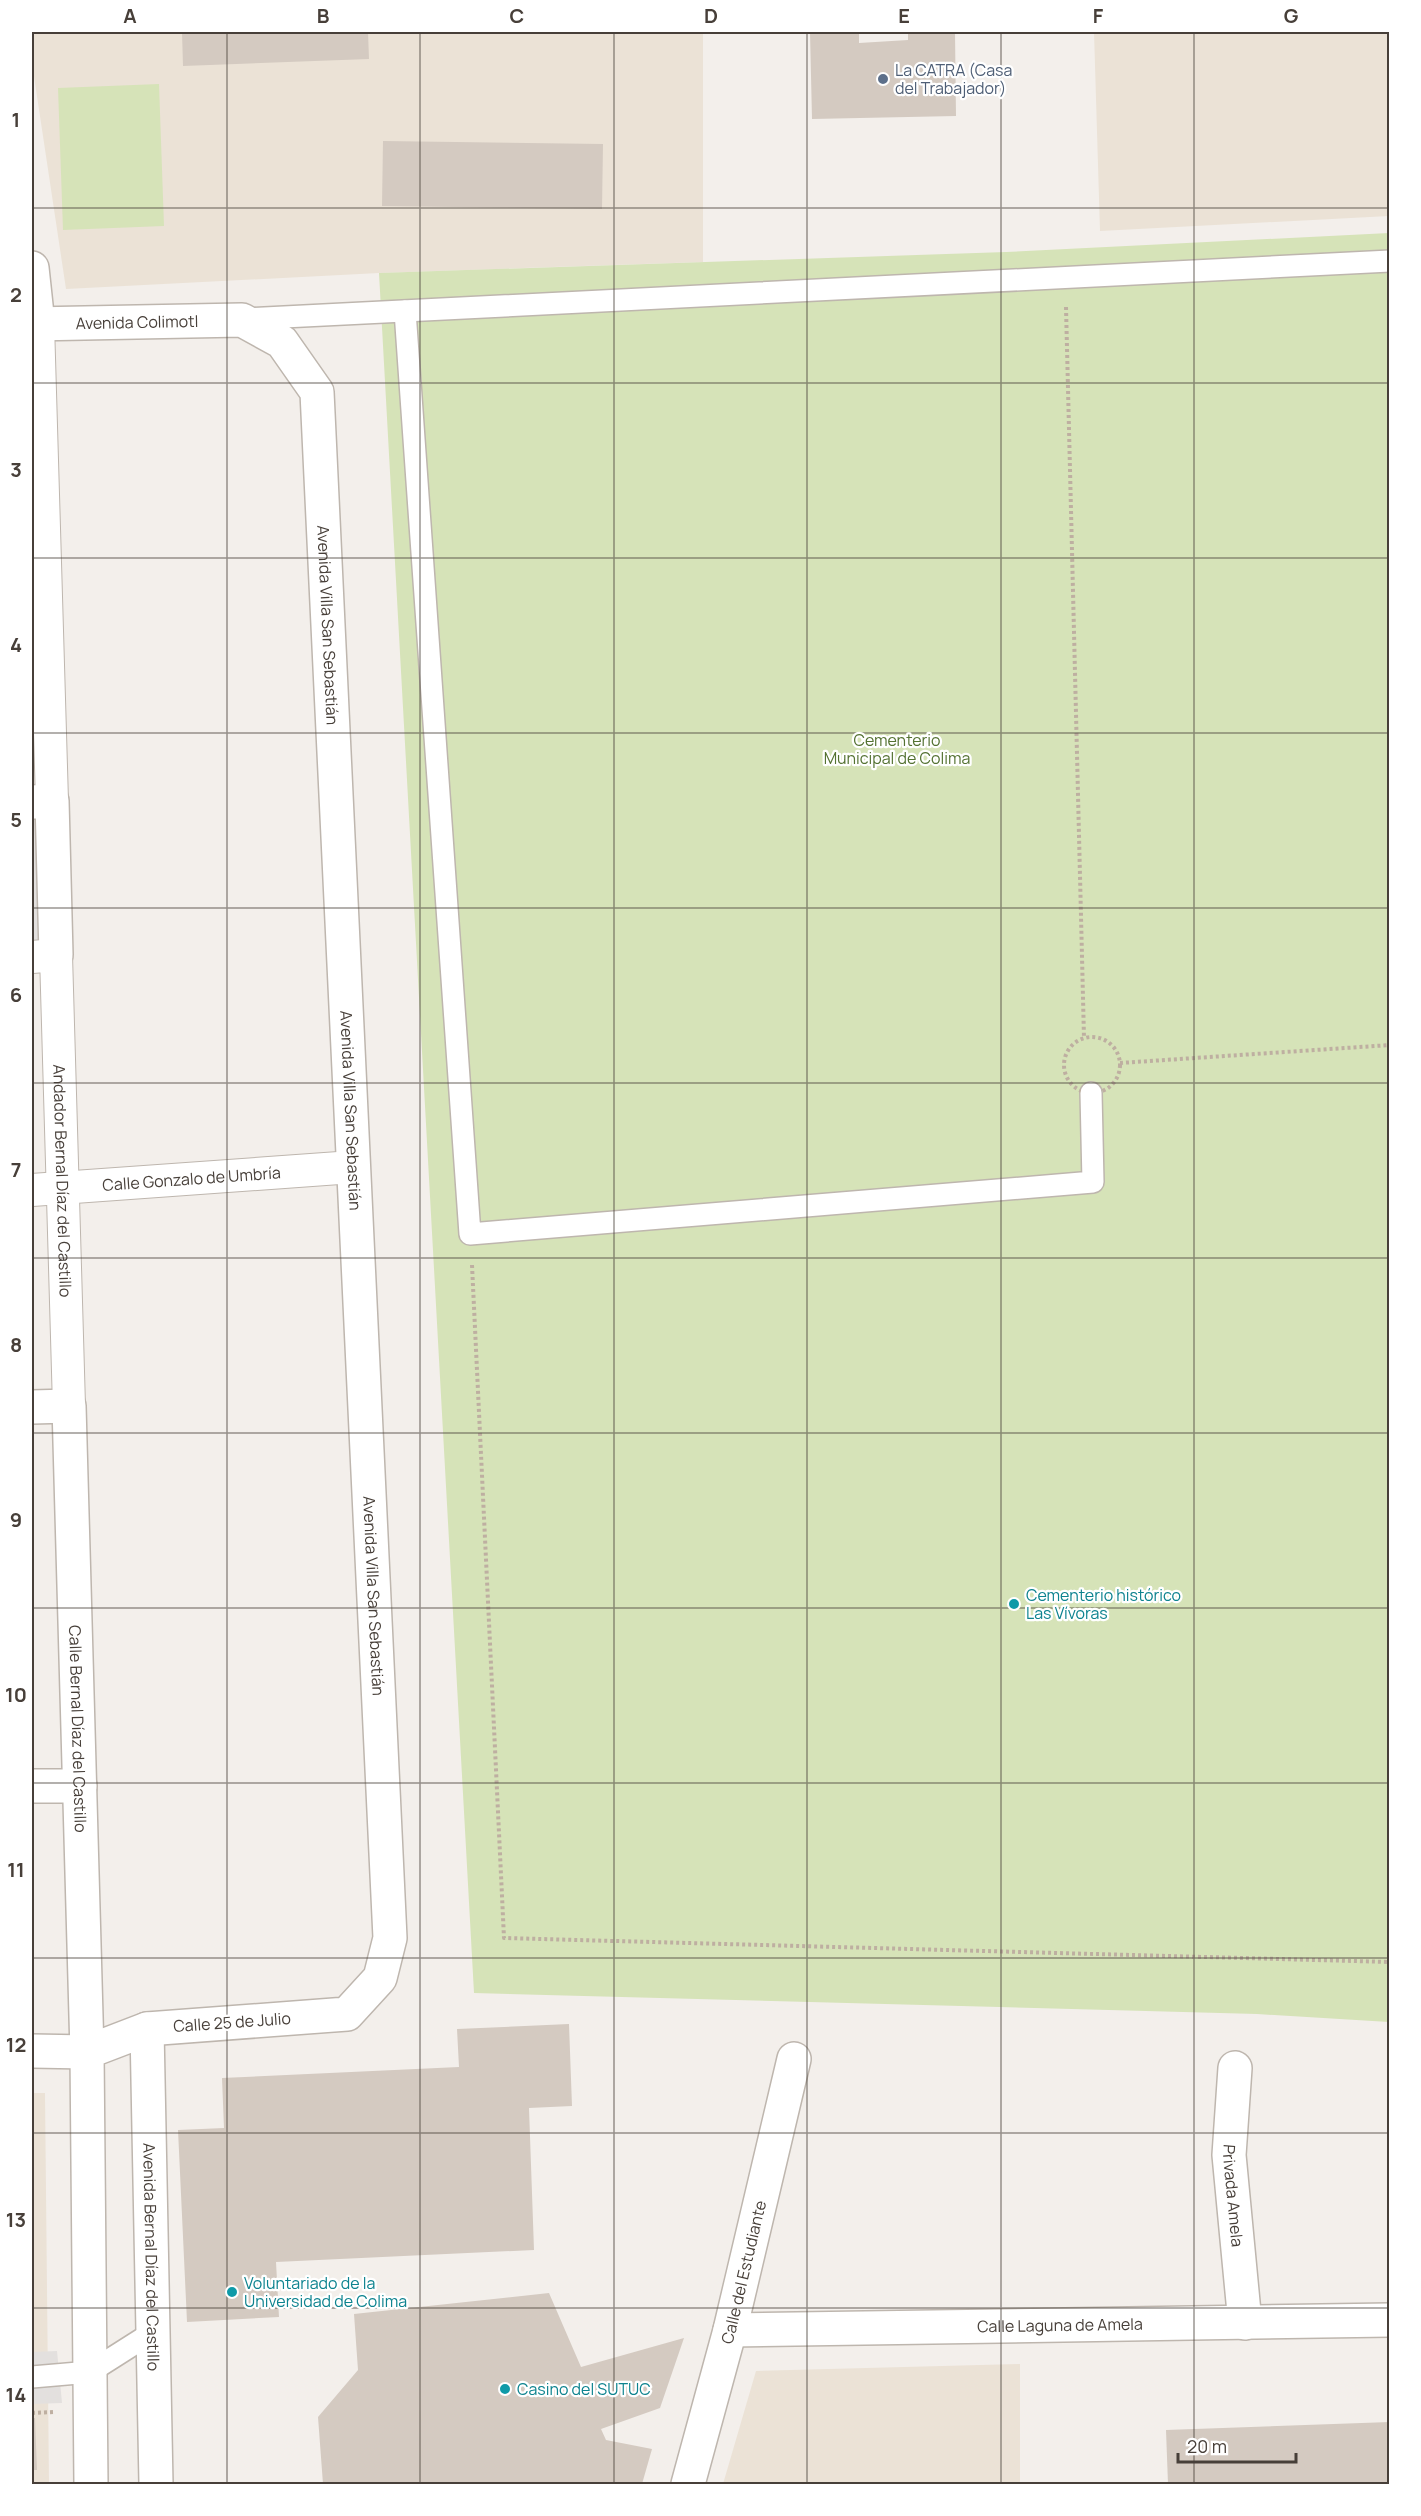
<svg xmlns="http://www.w3.org/2000/svg" width="1421" height="2516" viewBox="0 0 1421 2516" font-family="Manrope,sans-serif">
	<style>
		.education { fill: #ebe2d6 }
		.green { fill: #d6e3b8 }
		.parking { fill: #e3e0de }
		.building { fill: #d4cac1 }
		.lines { fill: none; stroke-linecap: round; stroke-linejoin: round }
		.service-casing { stroke: #beb6ae; stroke-width: 24 }
		.pedestrian-casing { stroke: #beb6ae; stroke-width: 34 }
		.minor-casing { stroke: #beb6ae; stroke-width: 36 }
		.tertiary-casing { stroke: #beb6ae; stroke-width: 36 }
		.path { stroke: #beafa1; stroke-width: 4; stroke-dasharray: 3 3; stroke-linecap: butt }
		.service { stroke: #fff; stroke-width: 21 }
		.pedestrian { stroke: #fff; stroke-width: 32 }
		.minor { stroke: #fff; stroke-width: 33 }
		.tertiary { stroke: #fff; stroke-width: 33 }
		.grid { fill: none; stroke: #473f39; stroke-width: 1.5; stroke-opacity: 0.55 }
		.service-dot { fill: #5c6f8a; stroke: #fff; stroke-width: 2 }
		.culture-dot { fill: #0f9aa8; stroke: #fff; stroke-width: 2 }
		.labels { text-anchor: middle; dominant-baseline: central; stroke-width: 4.5; stroke-linejoin: round; paint-order: stroke }
		.service-label { font-size: 16px; fill: #4e5e75; stroke: #fff; text-anchor: start }
		.street-label { font-size: 16px; fill: #473f39; stroke: #fff }
		.park-label { font-size: 16px; fill: #547232; stroke: #fff }
		.culture-label { font-size: 16px; fill: #0d838f; stroke: #fff; text-anchor: start }
		.neatline { fill: none; stroke: #473f39; stroke-width: 2 }
		.grid-label { font-size: 20px; text-anchor: middle; font-weight: bold; fill: #473f39 }
	</style>
	<rect width="100%" height="100%" fill="#f3efeb"/>
	<g class="education">
		<polygon points="32,32 703,32 703,262 379,273 66,289 32,63"/>
		<polygon points="1094,32 1389,32 1389,216 1100,231"/>
		<polygon points="32,2093 45,2093 49,2484 32,2484"/>
		<polygon points="1020,2364 1020,2484 723,2484 756,2371"/>
	</g>
	<g class="green">
		<polygon points="159,84 164,226 63,230 58,88"/>
		<polygon points="1389,233 1389,2022 1257,2014 474,1993 379,273 1006,252"/>
	</g>
	<g class="parking">
		<polygon points="32,813 35,813 40,944 32,945"/>
		<polygon points="57,2351 62,2403 32,2404 32,2352"/>
	</g>
	<g class="building">
		<polygon points="182,32 368,32 369,59 183,66"/>
		<polygon points="810,32 859,32 859,43 908,40 908,32 955,32 956,116 812,119"/>
		<polygon points="383,141 603,144 602,209 382,206"/>
		<polygon points="569,2024 572,2106 529,2108 534,2250 276,2262 279,2317 187,2322 178,2130 224,2128 222,2078 459,2067 457,2029"/>
		<polygon points="549,2293 581,2367 684,2338 660,2408 601,2429 606,2440 652,2449 642,2484 323,2484 318,2417 358,2370 354,2314"/>
		<polygon points="32,2418 35,2418 37,2470 32,2470"/>
		<polygon points="1390,2422 1390,2484 1168,2484 1166,2430"/>
	</g>
	<g class="lines">
		<g class="service-casing">
			<g id="service">
				<polyline points="405,311 470,1234 1093,1182 1091,1093"/>
				<polyline points="246,319 1390,261"/>
				<polyline points="32,2377 90,2372 153,2332"/>
			</g>
		</g>
		<g class="pedestrian-casing">
			<g id="pedestrian">
				<polyline points="38,324 52,801"/>
				<path id="s1" d="M 32,957 L 56,955 L 69,1406"/>
				<path id="s2" d="M 32,1190 L 353,1167"/>
			</g>
		</g>
		<g class="minor-casing">
			<g id="minor">
				<polyline points="32,802 52,801 56,955"/>
				<path id="s3" d="M 32,1407 L 69,1406 L 87,2052 L 32,2051"/>
				<polyline points="32,1786 80,1786"/>
				<path id="s4" d="M 1235,2068 L 1229,2155 L 1245,2323"/>
				<path id="s5" d="M 730,2330 L 1390,2320"/>
				<path id="s6" d="M 688,2484 L 730,2330 L 794,2059"/>
			</g>
		</g>
		<g class="tertiary-casing">
			<g id="tertiary">
				<polyline points="32,268 38,324"/>
				<path id="s7" d="M 32,324 L 242,320 L 282,342 L 317,392 L 390,1938 L 380,1978 L 347,2014 L 147,2029 L 87,2052 L 91,2484"/>
				<path id="s8" d="M 147,2029 L 156,2484"/>
			</g>
		</g>
		<g class="path">
			<polyline points="1066,307 1084,1038"/>
			<circle cx="1092" cy="1065" r="28"/>
			<polyline points="1120,1063 1390,1045"/>
			<polyline points="472,1265 504,1938 1390,1962"/>
			<polyline points="32,2413 55,2412"/>
		</g>
		<use href="#service" class="service"/>
		<use href="#pedestrian" class="pedestrian"/>
		<use href="#minor" class="minor"/>
		<use href="#tertiary" class="tertiary"/>
	</g>
	<path class="grid" d="M 227,32 L 227,2484M 420,32 L 420,2484M 614,32 L 614,2484M 807,32 L 807,2484M 1001,32 L 1001,2484M 1194,32 L 1194,2484M 32,208 L 1390,208M 32,383 L 1390,383M 32,558 L 1390,558M 32,733 L 1390,733M 32,908 L 1390,908M 32,1083 L 1390,1083M 32,1258 L 1390,1258M 32,1433 L 1390,1433M 32,1608 L 1390,1608M 32,1783 L 1390,1783M 32,1958 L 1390,1958M 32,2133 L 1390,2133M 32,2308 L 1390,2308"/>
	<circle class="service-dot" cx="883" cy="79" r="6"/>
	<g class="culture-dot">
		<circle cx="1014" cy="1604" r="6"/>
		<circle cx="232" cy="2292" r="6"/>
		<circle cx="505" cy="2389" r="6"/>
	</g>
	<g class="labels">
		<g class="service-label">
			<text x="895" y="70">La CATRA (Casa<tspan x="895" dy="18">del Trabajador)</tspan></text>
		</g>
		<g class="street-label">
			<text stroke="none"><textPath href="#s7" startOffset="105">Avenida Colimotl</textPath></text>
			<text stroke="none"><textPath href="#s7" startOffset="550">Avenida Villa San Sebastián</textPath></text>
			<text stroke="none"><textPath href="#s7" startOffset="1036">Avenida Villa San Sebastián</textPath></text>
			<text stroke="none"><textPath href="#s2" startOffset="160">Calle Gonzalo de Umbría</textPath></text>
			<text stroke="none"><textPath href="#s1" startOffset="250">Andador Bernal Díaz del Castillo</textPath></text>
			<text stroke="none"><textPath href="#s7" startOffset="1522">Avenida Villa San Sebastián</textPath></text>
			<text stroke="none"><textPath href="#s3" startOffset="360">Calle Bernal Díaz del Castillo</textPath></text>
			<text transform="translate(232 2022) rotate(-4)">Calle 25 de Julio</text>
			<text stroke="none"><textPath href="#s4" startOffset="128">Privada Amela</textPath></text>
			<text stroke="none"><textPath href="#s8" startOffset="228">Avenida Bernal Díaz del Castillo</textPath></text>
			<text stroke="none"><textPath href="#s6" startOffset="219">Calle del Estudiante</textPath></text>
			<text stroke="none"><textPath href="#s5" startOffset="330">Calle Laguna de Amela</textPath></text>
		</g>
		<g class="park-label">
			<text x="897" y="740">Cementerio<tspan x="897" dy="18">Municipal de Colima</tspan></text>
		</g>
		<g class="culture-label">
			<text x="1026" y="1595">Cementerio histórico<tspan x="1026" dy="18">Las Vívoras</tspan></text>
			<text x="244" y="2283">Voluntariado de la<tspan x="244" dy="18">Universidad de Colima</tspan></text>
			<text x="517" y="2389">Casino del SUTUC</text>
		</g>
	</g>
	<rect width="1421" height="2516" fill="none" stroke="#ffffff" stroke-width="66"/>
	<path d="M1178 2453v9h118v-9" fill="none" stroke="#473f39" stroke-width="3"/>
	<text x="1187" y="2453" font-size="18" fill="#473f39" stroke="#ffffff" stroke-width="4.5" paint-order="stroke">20 m</text>
	<rect x="33" y="33" width="1355" height="2450" class="neatline"/>
	<g class="grid-label">
		<text x="130" y="23">A</text>
		<text x="323" y="23">B</text>
		<text x="517" y="23">C</text>
		<text x="711" y="23">D</text>
		<text x="904" y="23">E</text>
		<text x="1098" y="23">F</text>
		<text x="1291" y="23">G</text>
		<text x="16" y="127">1</text>
		<text x="16" y="302">2</text>
		<text x="16" y="477">3</text>
		<text x="16" y="652">4</text>
		<text x="16" y="827">5</text>
		<text x="16" y="1002">6</text>
		<text x="16" y="1177">7</text>
		<text x="16" y="1352">8</text>
		<text x="16" y="1527">9</text>
		<text x="16" y="1702">10</text>
		<text x="16" y="1877">11</text>
		<text x="16" y="2052">12</text>
		<text x="16" y="2227">13</text>
		<text x="16" y="2402">14</text>
	</g>
</svg>
